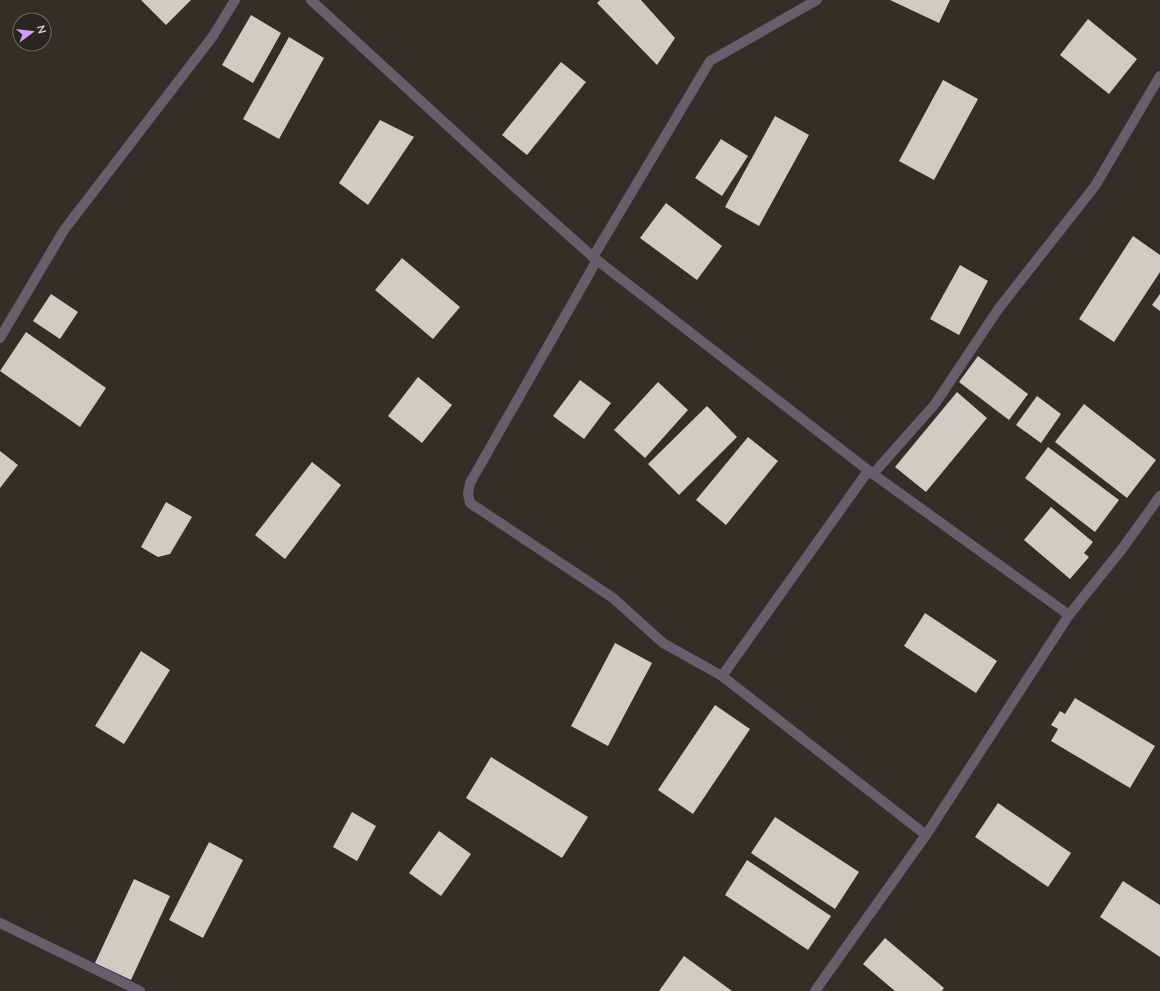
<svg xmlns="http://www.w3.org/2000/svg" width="1160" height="991" viewBox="0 0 1160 991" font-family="'Nunito Sans',sans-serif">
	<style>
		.building { fill: #d0cbc4 }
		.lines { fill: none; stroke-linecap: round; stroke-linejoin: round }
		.lane { stroke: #665f6b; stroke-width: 10 }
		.street { stroke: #665f6b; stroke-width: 10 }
	</style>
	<rect width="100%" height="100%" fill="#322f29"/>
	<g class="building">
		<polygon points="141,0 191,0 166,25"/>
		<polygon points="600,0 641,0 675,38 657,65 597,3"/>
		<polygon points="890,0 950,0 939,23"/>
		<polygon points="251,15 281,33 253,83 222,65"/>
		<polygon points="1088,19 1137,59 1109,94 1060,55"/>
		<polygon points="289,37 324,58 279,139 243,119"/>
		<polygon points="561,62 586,82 527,155 502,135"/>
		<polygon points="943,80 978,99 934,180 899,161"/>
		<polygon points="775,116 809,135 759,226 725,207"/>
		<polygon points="380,120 414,137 368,205 339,183"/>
		<polygon points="721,139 748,156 722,196 695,178"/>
		<polygon points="666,203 722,246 697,280 640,238"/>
		<polygon points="1133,236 1160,255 1160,272 1114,342 1079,319"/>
		<polygon points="402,258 460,307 433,339 375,290"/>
		<polygon points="960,265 988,281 959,335 930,319"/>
		<polygon points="51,294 78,312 60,339 33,321"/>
		<polygon points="1160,294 1160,311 1152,305"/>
		<polygon points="26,332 106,388 80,427 0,371"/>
		<polygon points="978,356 1028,394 1009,420 959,382"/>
		<polygon points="418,377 452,405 422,443 388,416"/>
		<polygon points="580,380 611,403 584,439 553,416"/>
		<polygon points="658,382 688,410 645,458 614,430"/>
		<polygon points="957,392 987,418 926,492 895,467"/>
		<polygon points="1037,396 1061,414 1041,443 1016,425"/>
		<polygon points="1084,404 1156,460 1127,498 1055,442"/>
		<polygon points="707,406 737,437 679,495 648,464"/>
		<polygon points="748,437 778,461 726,525 696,500"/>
		<polygon points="1048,447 1119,500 1095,532 1025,478"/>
		<polygon points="0,451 18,465 0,488"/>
		<polygon points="312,462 341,485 285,559 255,535"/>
		<polygon points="166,502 192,517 170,554 158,557 141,547"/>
		<polygon points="1051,507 1093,542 1084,553 1089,557 1070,579 1024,540"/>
		<polygon points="925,613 997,661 976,693 904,646"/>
		<polygon points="615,643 652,663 608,746 571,726"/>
		<polygon points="141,651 170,670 124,744 95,726"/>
		<polygon points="1075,698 1155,746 1130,788 1051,741 1058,729 1051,725 1060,711 1065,714"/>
		<polygon points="715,705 750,729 693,814 658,790"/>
		<polygon points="491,757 588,817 562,858 466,798"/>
		<polygon points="998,803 1071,853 1048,887 975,837"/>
		<polygon points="352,812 376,826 357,861 333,847"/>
		<polygon points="775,817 859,872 835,909 751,853"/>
		<polygon points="439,831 471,854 441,896 409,873"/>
		<polygon points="209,842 243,860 203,938 169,920"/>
		<polygon points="747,860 831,916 808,950 725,895"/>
		<polygon points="134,879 170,896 131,980 95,963"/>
		<polygon points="1123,881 1160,905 1160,957 1100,917"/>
		<polygon points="885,938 944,988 942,991 895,991 863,964"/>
		<polygon points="684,956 732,991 659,991"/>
	</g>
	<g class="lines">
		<g class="lane">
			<polyline points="597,260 470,483 468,494 470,503 613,598 663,643 722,676 926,835"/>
			<polyline points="722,676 868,471"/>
		</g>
		<g class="street">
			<polyline points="311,0 508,181 593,257 873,474"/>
			<polyline points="593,257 710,61 817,0"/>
			<polyline points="0,338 64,230 213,36 235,0"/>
			<polyline points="1069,615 873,474 935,404 999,308 1095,186 1160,76"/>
			<polyline points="0,923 140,991"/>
			<polyline points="815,991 926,835 1069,615 1122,549 1160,496"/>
		</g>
	</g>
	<g transform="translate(32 32) rotate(75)"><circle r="19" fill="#292520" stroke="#6e6b66"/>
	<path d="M0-3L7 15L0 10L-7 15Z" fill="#d49cfb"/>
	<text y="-6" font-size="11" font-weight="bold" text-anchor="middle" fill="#d6d3d0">N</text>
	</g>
</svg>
